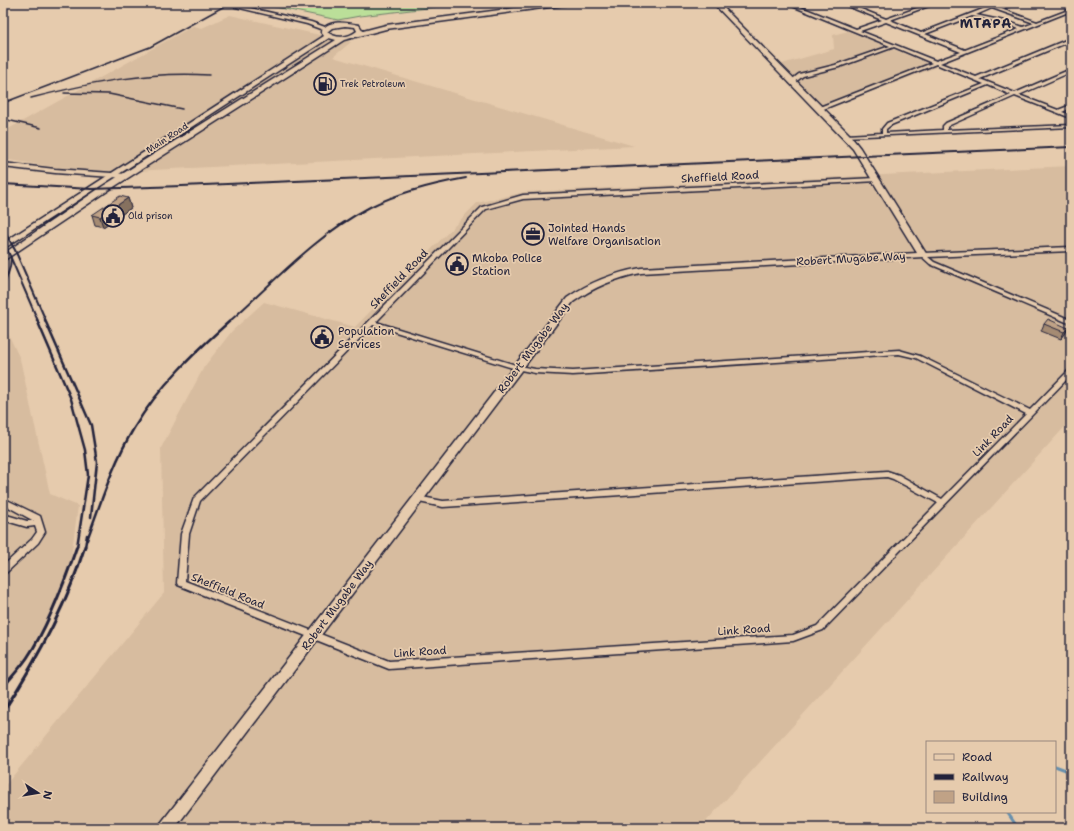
<svg xmlns="http://www.w3.org/2000/svg" width="1074" height="831" viewBox="0 0 1074 831" font-family="'Shantell Sans',sans-serif">
	<style>
		.built { fill: #d7bc9f }
		.green { fill: #bbdf99; stroke: #6e806a }
		.lines { fill: none; stroke-linecap: round; stroke-linejoin: round }
		.stream { stroke: #6890ad; stroke-width: 3 }
		.street-casing { stroke: #22223b; stroke-width: 3 }
		.secondary-casing { stroke: #22223b; stroke-width: 3 }
		.street { fill: #e6cbad; fill-rule: evenodd }
		.secondary { fill: #e6cbad; fill-rule: evenodd }
		.rail-far3 { stroke: #22223b; stroke-width: 1.5 }
		.rail-far2 { stroke: #22223b; stroke-width: 2 }
		.rail-far1 { stroke: #22223b; stroke-width: 2.5 }
		.rail { stroke: #22223b; stroke-width: 3 }
		.wall { fill: #a58b73; stroke: #22223b }
		.shaded-wall { fill: #86715e; stroke: #22223b }
		.building { fill: #c0a286; stroke: #22223b }
		.labels { text-anchor: middle; dominant-baseline: central; stroke-width: 3.5; stroke-linejoin: round; paint-order: stroke }
		.far-poi-label { font-size: 9px; fill: #22223b; stroke: #e6cbad; text-anchor: start }
		.far-street-label { font-size: 9px; fill: #22223b; stroke: #e6cbad }
		.street-label { font-size: 11px; fill: #22223b; stroke: #e6cbad }
		.poi-label { font-size: 11px; fill: #22223b; stroke: #e6cbad; text-anchor: start }
		.far-district-label { font-size: 13px; font-weight: bold; letter-spacing: 1px; fill: #22223b; stroke: #e6cbad }
	</style>
	<rect width="100%" height="100%" fill="#e6cbad"/>
	<filter id="ink" filterUnits="userSpaceOnUse"><feTurbulence type="fractalNoise" baseFrequency=".025" numOctaves="2"/><feDisplacementMap in="SourceGraphic" scale="8" xChannelSelector="R" yChannelSelector="G"/><feConvolveMatrix kernelMatrix="1 2 1 2 8 2 1 2 1" color-interpolation-filters="sRGB"/></filter>
	<g filter="url(#ink)">
		<g class="built">
			<polygon points="230,15 351,42 333,57 634,146 152,170 101,175 3,159 3,132 193,26 202,28"/>
			<polygon points="848,31 937,67 825,109 782,64 834,49 833,35"/>
			<polygon points="1071,166 1071,420 700,828 3,828 3,788 164,593 161,448 204,367 232,331 264,302 355,327 477,203 525,192"/>
			<polygon points="3,323 20,359 50,494 78,506 68,580 23,663 3,687"/>
		</g>
		<polygon class="green" points="256,3 470,3 360,16 338,20"/>
		<g class="lines">
			<g class="stream">
				<polyline points="1055,766 1071,772"/>
				<polyline points="1007,812 1018,828"/>
			</g>
			<g class="street-casing">
				<g id="street">
					<path d="M 785,3 L 791,3 L 856,29 L 882,20 L 840,3 L 846,3 L 886,19 L 931,3 L 937,3 L 890,20 L 921,33 L 988,7 L 978,3 C 985,3 992,8 998,8 C 1004,8 1010,3 1018,3 L 1001,9 L 1037,22 L 1071,9 L 1071,11 L 940,63 L 976,77 L 1071,38 L 1071,41 L 980,79 L 1015,93 L 1071,69 L 1071,72 L 1019,95 L 1058,110 L 1071,105 L 1071,108 L 1062,112 L 1071,115 L 1071,118 L 1015,96 L 950,125 L 947,127 L 947,130 L 1071,125 L 1071,127 L 844,137 L 844,135 L 846,135 L 882,133 L 882,129 L 887,123 L 984,84 L 936,64 L 821,110 L 817,110 L 817,108 L 932,63 L 894,47 L 839,67 L 803,76 L 794,83 L 790,83 L 790,81 L 799,74 L 835,65 L 890,46 ZM 992,8 L 1034,23 L 1023,27 L 1009,22 L 976,15 ZM 972,16 L 1007,24 L 1019,29 L 965,50 L 925,34 ZM 886,22 L 961,52 L 936,61 L 860,31 ZM 988,85 L 1011,95 L 946,123 L 943,126 L 943,130 L 886,133 L 886,129 L 891,125 Z"/>
					<polygon points="3,163 55,169 126,174 129,176 126,178 55,173 3,167"/>
					<path d="M 876,178 L 879,180 L 878,181 L 523,199 L 486,209 L 376,322 L 519,366 L 535,369 L 573,371 L 899,350 L 920,356 L 1030,410 L 1069,370 L 1071,369 L 1071,375 L 823,630 L 793,641 L 389,669 L 178,585 L 177,583 L 181,534 L 194,498 L 482,207 L 523,195 ZM 373,325 L 516,369 L 535,373 L 573,375 L 899,354 L 916,358 L 1026,414 L 942,499 L 899,475 L 887,471 L 443,501 L 417,496 L 414,497 L 413,499 L 414,501 L 443,507 L 887,477 L 893,479 L 938,503 L 817,626 L 793,635 L 389,661 L 185,581 L 189,534 L 200,501 Z"/>
					<polygon points="1071,247 1071,251 928,257 934,262 1071,320 1071,324 930,264 920,255 923,253"/>
					<polygon points="3,498 40,516 45,532 38,543 6,573 3,574 3,566 32,539 37,532 35,526 27,527 3,520 3,514 27,521 34,521 3,504"/>
				</g>
			</g>
			<g class="secondary-casing">
				<g id="secondary">
					<path d="M 219,3 L 229,3 L 311,22 L 325,27 C 333,20 349,23 359,25 L 363,31 L 386,25 L 552,3 L 568,3 L 565,5 L 386,29 L 344,40 L 109,190 L 3,261 L 3,254 L 103,186 L 336,40 L 329,38 L 3,249 L 3,243 L 324,36 L 321,32 L 323,30 L 307,24 ZM 345,26 L 355,27 L 357,31 C 348,38 336,39 327,32 L 332,28 Z"/>
					<path d="M 713,3 L 719,3 L 849,134 L 860,148 L 927,255 L 923,257 L 641,273 C 616,278 594,287 573,302 L 175,828 L 159,828 L 161,823 L 567,298 C 590,282 613,273 641,268 L 917,253 L 853,149 Z"/>
				</g>
			</g>
			<use href="#street" class="street"/>
			<use href="#secondary" class="secondary"/>
			<g class="rail-far3">
				<polyline points="64,93 109,94 182,109"/>
				<path d="M 31,98 C 90,83 148,71 209,75"/>
				<polyline points="3,103 150,47 230,3"/>
				<polyline points="3,119 41,128"/>
			</g>
			<g class="rail-far2">
				<polyline points="3,184 91,189 182,186 1071,147"/>
				<polyline points="3,229 15,250 46,321"/>
				<polyline points="4,242 38,321"/>
				<polyline points="3,289 10,267 11,258"/>
				<path d="M 230,321 C 275,281 316,235 370,207 C 400,192 433,184 466,178"/>
			</g>
			<g class="rail-far1">
				<polyline points="37,320 71,399 85,450 88,475 77,547"/>
				<polyline points="45,320 91,425 97,462 91,517"/>
				<path d="M 87,540 C 101,502 113,463 134,428 C 159,386 195,352 231,320"/>
				<polyline points="85,547 87,535"/>
			</g>
			<g class="rail">
				<path d="M 3,687 C 11,678 20,668 27,658 C 48,627 65,581 77,546"/>
				<path d="M 3,712 C 37,660 67,605 85,546"/>
			</g>
		</g>
		<g class="wall">
			<polygon points="128,198 131,208 103,227 95,225 92,215"/>
			<polygon points="1044,324 1068,328 1065,334 1061,339 1041,331"/>
		</g>
		<g class="shaded-wall">
			<polygon points="128,198 131,208 103,227 100,217"/>
			<polygon points="1068,328 1065,334 1061,339 1064,332"/>
		</g>
		<g class="building">
			<polygon points="120,196 128,198 100,217 92,215"/>
			<polygon points="1048,319 1068,328 1064,332 1044,324"/>
		</g>
	</g>
	<defs>
		<g id="fuel-ring" transform="scale(1.15)"><circle r="9.5" fill="#e6cbad" stroke="#22223b" stroke-width="1.5"/><path d="M-5.5-6h7V0h2V4h1.3V-2.5L3-4.5l.8-.8L6-3V5H2.5V1h-1V6h-7ZM-4.2-4.7v3.2H.2V-4.7Z" fill="#22223b"/></g>
		<g id="civic-ring" transform="scale(1.15)"><circle r="9.5" fill="#e6cbad" stroke="#22223b" stroke-width="1.5"/><path d="M-.6-6.5H3V-4.5H.6V-3L4-1V1h2V6H-6V1h2V-1L-.6-3ZM-1.2 2.5V6h2.4V2.5Z" fill="#22223b"/></g>
		<g id="office-ring" transform="scale(1.15)"><circle r="9.5" fill="#e6cbad" stroke="#22223b" stroke-width="1.5"/><path d="M-6-3h4V-5.5h4V-3h4V5H-6ZM-1-4.5V-3h2v-1.5ZM-6 0V1H6V0Z" fill="#22223b"/></g>
	</defs>
	<g fill-rule="evenodd">
		<use href="#fuel-ring" x="325" y="84"/>
		<use href="#civic-ring" x="113" y="216"/>
		<use href="#office-ring" x="533" y="234"/>
		<use href="#civic-ring" x="457" y="264"/>
		<use href="#civic-ring" x="322" y="337"/>
	</g>
	<g class="labels">
		<g class="far-poi-label">
			<text x="340" y="84">Trek Petroleum</text>
			<text x="128" y="216">Old prison</text>
		</g>
		<g class="far-street-label">
			<text transform="translate(167 138) rotate(-33)">Main Road</text>
		</g>
		<g class="street-label">
			<text transform="translate(720 177) rotate(-3)">Sheffield Road</text>
			<text transform="translate(851 259) rotate(-3)">Robert Mugabe Way</text>
			<text transform="translate(399 279) rotate(-46)">Sheffield Road</text>
			<text transform="translate(533 348) rotate(-53)">Robert Mugabe Way</text>
			<text transform="translate(993 436) rotate(-46)">Link Road</text>
			<text transform="translate(228 591) rotate(22)">Sheffield Road</text>
			<text transform="translate(337 605) rotate(-53)">Robert Mugabe Way</text>
			<text transform="translate(744 630) rotate(-4)">Link Road</text>
			<text transform="translate(420 652) rotate(-4)">Link Road</text>
		</g>
		<g class="poi-label">
			<text x="548" y="228">Jointed Hands<tspan x="548" dy="13">Welfare Organisation</tspan></text>
			<text x="472" y="258">Mkoba Police<tspan x="472" dy="13">Station</tspan></text>
			<text x="338" y="331">Population<tspan x="338" dy="13">Services</tspan></text>
		</g>
		<g class="far-district-label">
			<text x="986" y="23">MTAPA</text>
		</g>
	</g>
	<rect width="1074" height="831" fill="none" stroke="#e6cbad" stroke-width="16"/>
	<rect x="8" y="8" width="1058" height="815" fill="none" stroke="#22223b" stroke-width="1.5" filter="url(#ink)"/>
	<rect x="926" y="741" width="130" height="72" fill="#e6cbad" stroke="#98877f"/>
	<rect x="934" y="754" width="20" height="6" fill="#e6cbad" stroke="#98877f"/>
	<text x="962" y="761" font-size="12" fill="#22223b">Road</text>
	<rect x="934" y="774" width="20" height="6" fill="#22223b" stroke="#98877f"/>
	<text x="962" y="781" font-size="12" fill="#22223b">Railway</text>
	<rect x="934" y="791" width="20" height="12" fill="#c0a286" stroke="#98877f"/>
	<text x="962" y="801" font-size="12" fill="#22223b">Building</text>
	<g transform="translate(38 793) rotate(102)" stroke="#e6cbad" stroke-width="3" paint-order="stroke">
	<path d="M0-3L7 15L0 10L-7 15Z" fill="#22223b"/>
	<text y="-6" font-size="11" font-weight="bold" text-anchor="middle" fill="#22223b">N</text>
	</g>
</svg>
